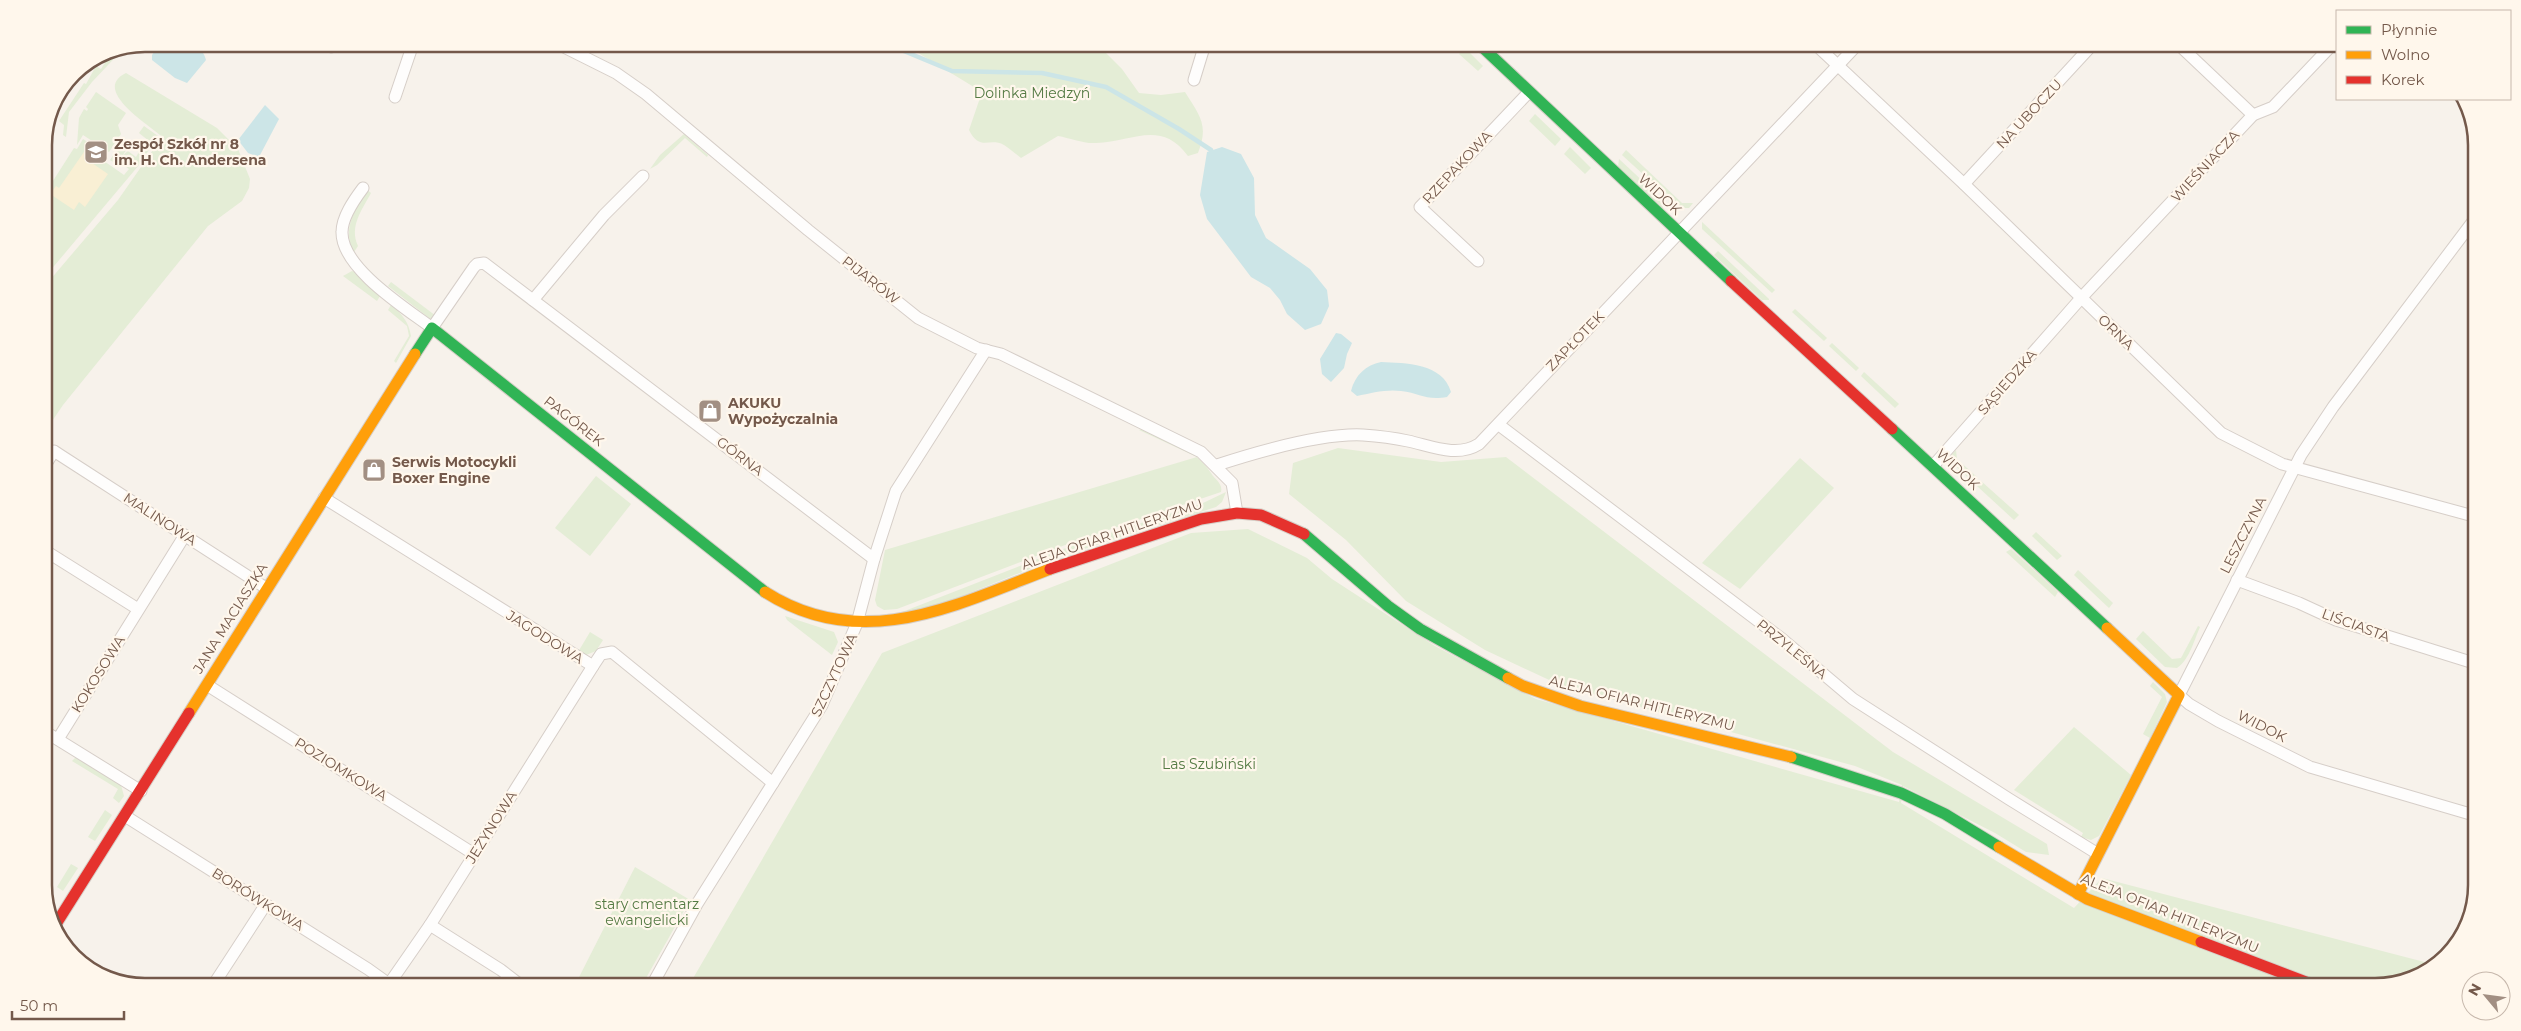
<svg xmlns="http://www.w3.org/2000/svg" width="2521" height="1031" viewBox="0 0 2521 1031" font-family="Montserrat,sans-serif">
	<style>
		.green { fill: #e4edd6 }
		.sand { fill: #f9efd4 }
		.water { fill: #cce5e7 }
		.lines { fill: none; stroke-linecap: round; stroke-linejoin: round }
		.stream { stroke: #cce5e7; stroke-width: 4.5 }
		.street-casing { stroke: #d6cec8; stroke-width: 13 }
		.fast-casing { stroke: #d6cec7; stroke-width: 13 }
		.slow-casing { stroke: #d6cec7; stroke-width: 13 }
		.jam-casing { stroke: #d6cec7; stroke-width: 13 }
		.street { stroke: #fefdfc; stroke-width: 11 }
		.fast { stroke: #30b455; stroke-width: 11 }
		.slow { stroke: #ff9f0a; stroke-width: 11 }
		.jam { stroke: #e5322d; stroke-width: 11 }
		.labels { text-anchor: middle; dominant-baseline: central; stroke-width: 4.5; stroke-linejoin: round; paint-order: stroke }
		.park-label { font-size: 14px; fill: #547a43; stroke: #fff7ec }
		.street-label { font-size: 14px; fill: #74594b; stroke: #fff7ec }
		.poi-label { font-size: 14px; font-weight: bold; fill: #74594b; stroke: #fff7ec; text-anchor: start }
		.rim { fill: none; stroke: #74594b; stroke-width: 2.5 }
	</style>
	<rect width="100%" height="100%" fill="#f7f2eb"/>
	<g class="green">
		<path d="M 888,44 L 1097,44 L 1122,69 L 1139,93 L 1161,95 L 1185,92 C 1200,116 1209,125 1198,153 L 1188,156 C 1161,119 1132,142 1096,143 C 1084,144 1070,138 1058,136 L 1021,158 C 1016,154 1010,149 1004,145 C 989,137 980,152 969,130 L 982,92 L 915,51 Z"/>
		<polygon points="124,48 92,82 69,112 66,137 63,135 64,125 59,121 84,83 86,84 96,66 101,69 113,50"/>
		<polygon points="1465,48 1483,66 1478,71 1459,54"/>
		<path d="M 126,73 L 217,128 L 238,149 L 250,179 L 249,188 L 242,201 L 208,226 L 63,405 L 44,433 L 44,287 L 118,200 L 162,137 C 148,124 91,90 126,73 Z"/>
		<polygon points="96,92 126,113 118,125 121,134 109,152 83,135 77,145 79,118 84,109 87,111 88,109 86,107"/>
		<polygon points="1535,114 1561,139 1555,146 1529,121"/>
		<polygon points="144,126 158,136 139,165 44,278 44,195 74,148 77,149 83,139 94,146 91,152 124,175 129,169 117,161 115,163 110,160 120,145 126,150 123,155 128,151 136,157 144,143 146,145 149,141 139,133"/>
		<polygon points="684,134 708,155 707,157 685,138 657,165 650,169 660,155"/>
		<polygon points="1570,147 1591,168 1585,174 1564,154"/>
		<polygon points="1626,150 1682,203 1693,203 1689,208 1680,208 1622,155"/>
		<polygon points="1619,159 1663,200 1663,208 1618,167"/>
		<path d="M 366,189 L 371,193 C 362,210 349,226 358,246 L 354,252 C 341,229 356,210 366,189 Z"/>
		<polygon points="1702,222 1775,290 1772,293 1702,229"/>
		<polygon points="1718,251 1769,299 1769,300 1762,300 1714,255"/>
		<polygon points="352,271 358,273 380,296 377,301 343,276"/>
		<polygon points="391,282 436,316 433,321 388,286"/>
		<path d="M 391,305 C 402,313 409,323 411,336 L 396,363 L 394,361 L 409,336 L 407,326 L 388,310 Z"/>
		<polygon points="1795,309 1827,338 1824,341 1792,312"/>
		<polygon points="1832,343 1859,368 1856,371 1829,346"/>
		<polygon points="1864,372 1899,404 1895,408 1861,376"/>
		<path d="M 1142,429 C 1167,441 1196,449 1211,473 C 1215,480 1223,483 1221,492 L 1073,542 L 897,609 L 884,610 L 877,606 L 875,600 L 885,550 L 1197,457 L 1139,430 Z"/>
		<polygon points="1338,448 1441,462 1506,457 1893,752 2047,844 2049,855 2026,852 1995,833 1903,786 1901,803 2074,908 2102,878 2436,965 2432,970 2376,987 688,987 882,653 1191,533 1248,529 1307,558 1332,579 1435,646 1536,699 1899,802 1902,785 1855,766 1560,685 1485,650 1406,601 1346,540 1289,494 1293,463"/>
		<polygon points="1956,450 1957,459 1977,477 1973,482 1950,461 1951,455"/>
		<polygon points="1800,458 1834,488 1740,589 1702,563"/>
		<polygon points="596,476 631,504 590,556 555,528"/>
		<polygon points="1981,481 2019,515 2014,520 1977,486"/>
		<polygon points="1226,492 1222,502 1216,507 1062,556 942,604 897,614 1076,544 1203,503"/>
		<polygon points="2036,532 2062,556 2057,560 2032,536"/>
		<polygon points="2011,549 2058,592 2055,597 2006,552"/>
		<polygon points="2078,570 2113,603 2109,608 2074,575"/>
		<polygon points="785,616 834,632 838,642 832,655 787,620"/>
		<path d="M 2198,626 L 2200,627 C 2194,640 2190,659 2177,668 L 2165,667 L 2136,639 L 2143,631 L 2172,659 L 2181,658 Z"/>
		<polygon points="590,632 603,640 596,651 586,655 578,652"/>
		<polygon points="2153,682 2165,694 2167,702 2150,738 2143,734 2162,697 2150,686"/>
		<polygon points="2074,727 2131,775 2099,836 2091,840 2081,837 2083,833 2014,790"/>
		<polygon points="76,757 121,785 124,796 119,803 113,798 118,789 72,761"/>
		<polygon points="105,810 112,815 95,841 88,837"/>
		<polygon points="71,864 78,868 63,891 57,887"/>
		<polygon points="635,867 690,900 641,987 574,987"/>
	</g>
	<polygon class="sand" points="86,149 94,154 89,161 108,174 85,207 79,202 74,210 50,194 56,186 59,188"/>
	<g class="water">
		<path d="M 160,44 C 176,44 202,40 206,60 L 187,83 L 175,78 L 152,60 L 152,55 Z"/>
		<polygon points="265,105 279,119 259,157 248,153 238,140"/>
		<polygon points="1222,147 1241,154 1254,178 1255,215 1266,238 1310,269 1327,290 1329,306 1321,324 1305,330 1287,314 1280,300 1270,288 1251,277 1207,219 1200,195 1207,152"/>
		<polygon points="1336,333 1341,334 1352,343 1347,354 1344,368 1331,382 1322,374 1320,359"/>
		<path d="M 1381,362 C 1405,363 1443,363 1451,392 L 1447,397 C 1426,401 1420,393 1401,391 C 1387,389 1371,393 1357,396 L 1351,391 C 1355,375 1366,365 1381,362 Z"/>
	</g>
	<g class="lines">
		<polyline class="stream" points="887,44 952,71 1042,73 1106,87 1179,129 1211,150"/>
		<g class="street-casing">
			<g id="street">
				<polyline points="329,44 331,47"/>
				<polyline points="558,44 616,73 646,94 808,230 918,318 977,348 1001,354 1201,452 1232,483 1237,513"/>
				<polyline points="1815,44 1964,184 2221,433 2282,464 2477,517"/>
				<polyline points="2178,44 2253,115"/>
				<polyline points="1194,80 1205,44"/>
				<polyline points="395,97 413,44"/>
				<polyline points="1964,184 2093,44"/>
				<path d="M 363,188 C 354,200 342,217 342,232 C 341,268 407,309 432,328 L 474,267 L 477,264 L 484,263 L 874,559"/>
				<polyline points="2477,216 2333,407 2301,455 2179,695 2189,704 2218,721 2310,767 2477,816"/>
				<polyline points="1478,261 1420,207 1529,92"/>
				<polyline points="533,300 604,215 643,176"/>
				<polyline points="1499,425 1782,639 1853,699 2009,799 2098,854"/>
				<path d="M 1217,465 C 1257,452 1321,433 1363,435 C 1378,436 1394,438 1408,441 C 1431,446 1457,458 1479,444 L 1858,44"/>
				<polyline points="1933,466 2082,297 2253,115 2273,107 2333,44"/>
				<polyline points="44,467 54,451 60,455 266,588"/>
				<polyline points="324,498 593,666 601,654 612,652 773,783"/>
				<polyline points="44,550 138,609"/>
				<polyline points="2237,580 2299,603 2336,620 2477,664"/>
				<polyline points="207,685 474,854"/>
				<polyline points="44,731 141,791"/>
				<polyline points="58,739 185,535"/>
				<polyline points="125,816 368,969 389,984"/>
				<polyline points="430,925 501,970 523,987"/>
				<polyline points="212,987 266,904"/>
				<polyline points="387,987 430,925 593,666"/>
				<polyline points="651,987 697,904 822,705 857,623 874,559 896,491 986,350"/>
			</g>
		</g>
		<g class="fast-casing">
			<g id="fast">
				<polyline points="1479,44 1731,281"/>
				<polyline points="415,354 432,328 765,592"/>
				<polyline points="1892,429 2107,628"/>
				<polyline points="1304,534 1388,606 1420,629 1508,678"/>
				<polyline points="1791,757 1901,793 1945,814 1999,847"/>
			</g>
		</g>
		<g class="slow-casing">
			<g id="slow">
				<path d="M 765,592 C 862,654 956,605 1050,569"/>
				<polyline points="1508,678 1523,686 1580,706 1791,757"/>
				<polyline points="189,713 415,354"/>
				<polyline points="1999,847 2087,899 2201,942"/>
				<polyline points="2078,894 2179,695 2107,628"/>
			</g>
		</g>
		<g class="jam-casing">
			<g id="jam">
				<polyline points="1731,281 1892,429"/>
				<polyline points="1050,569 1201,519 1237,513 1261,515 1304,534"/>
				<polyline points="56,924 189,713"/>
				<polyline points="2201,942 2319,987"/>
			</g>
		</g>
		<use href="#street" class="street"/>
		<use href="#fast" class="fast"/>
		<use href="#slow" class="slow"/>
		<use href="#jam" class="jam"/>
	</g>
	<defs>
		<g id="school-square" transform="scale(1.25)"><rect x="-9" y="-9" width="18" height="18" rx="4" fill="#a28f83" stroke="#fff7ec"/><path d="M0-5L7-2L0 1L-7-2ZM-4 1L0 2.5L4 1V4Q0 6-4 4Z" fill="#fff"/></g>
		<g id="shop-square" transform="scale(1.25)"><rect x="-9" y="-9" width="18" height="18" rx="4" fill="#a28f83" stroke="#fff7ec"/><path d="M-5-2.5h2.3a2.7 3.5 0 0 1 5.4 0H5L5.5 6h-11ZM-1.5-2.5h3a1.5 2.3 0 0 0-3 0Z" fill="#fff"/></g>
	</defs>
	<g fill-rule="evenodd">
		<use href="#school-square" x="96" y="152"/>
		<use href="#shop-square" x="710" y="411"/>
		<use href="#shop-square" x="374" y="470"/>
	</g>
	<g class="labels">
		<g class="park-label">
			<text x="1032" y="93">Dolinka Miedzyń</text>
			<text x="1209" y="764">Las Szubiński</text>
			<text x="647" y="904">stary cmentarz<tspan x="647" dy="16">ewangelicki</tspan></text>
		</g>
		<g class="street-label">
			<text transform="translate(2029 114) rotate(-47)">NA UBOCZU</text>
			<text transform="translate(2205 166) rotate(-47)">WIEŚNIACZA</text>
			<text transform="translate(1457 167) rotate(-47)">RZEPAKOWA</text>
			<text transform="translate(1660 194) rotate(43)">WIDOK</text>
			<text transform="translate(871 280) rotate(38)">PIJARÓW</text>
			<text transform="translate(2116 332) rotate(44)">ORNA</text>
			<text transform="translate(1575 341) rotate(-46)">ZAPŁOTEK</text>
			<text transform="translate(2007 382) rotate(-49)">SĄSIEDZKA</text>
			<text transform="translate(574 421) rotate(38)">PAGÓREK</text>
			<text transform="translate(740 456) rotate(37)">GÓRNA</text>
			<text transform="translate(1958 469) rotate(43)">WIDOK</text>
			<text transform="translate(160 519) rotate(33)">MALINOWA</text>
			<text transform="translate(1112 534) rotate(-19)">ALEJA OFIAR HITLERYZMU</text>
			<text transform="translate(2243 535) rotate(-63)">LESZCZYNA</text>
			<text transform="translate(230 618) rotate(-58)">JANA MACIASZKA</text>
			<text transform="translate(2356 625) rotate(20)">LIŚCIASTA</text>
			<text transform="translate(545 637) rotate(32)">JAGODOWA</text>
			<text transform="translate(1792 649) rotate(39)">PRZYLEŚNA</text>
			<text transform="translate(98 674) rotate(-58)">KOKOSOWA</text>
			<text transform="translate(834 675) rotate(-65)">SZCZYTOWA</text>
			<text transform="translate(1642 703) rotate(14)">ALEJA OFIAR HITLERYZMU</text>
			<text transform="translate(2262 726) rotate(27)">WIDOK</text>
			<text transform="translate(341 769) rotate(32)">POZIOMKOWA</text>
			<text transform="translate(491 827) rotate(-58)">JEŻYNOWA</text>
			<text transform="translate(258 899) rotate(32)">BORÓWKOWA</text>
			<text transform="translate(2170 913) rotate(22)">ALEJA OFIAR HITLERYZMU</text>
		</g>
		<g class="poi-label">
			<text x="114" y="144">Zespół Szkół nr 8<tspan x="114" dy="16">im. H. Ch. Andersena</tspan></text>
			<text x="728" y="403">AKUKU<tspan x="728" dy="16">Wypożyczalnia</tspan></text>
			<text x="392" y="462">Serwis Motocykli<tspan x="392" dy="16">Boxer Engine</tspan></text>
		</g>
	</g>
	<path d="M0 0H2521V1031H0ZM145 52H2375A93 93 0 0 1 2468 145V885A93 93 0 0 1 2375 978H145A93 93 0 0 1 52 885V145A93 93 0 0 1 145 52Z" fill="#fff7ec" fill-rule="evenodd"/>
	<path class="rim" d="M145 52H2375A93 93 0 0 1 2468 145V885A93 93 0 0 1 2375 978H145A93 93 0 0 1 52 885V145A93 93 0 0 1 145 52Z"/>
	<rect x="2336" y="10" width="175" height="90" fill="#fff7ec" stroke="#c7b8ac"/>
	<rect x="2346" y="26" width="25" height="8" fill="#30b455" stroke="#c7b8ac"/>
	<text x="2381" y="35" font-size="15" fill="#74594b">Płynnie</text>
	<rect x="2346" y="51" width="25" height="8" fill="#ff9f0a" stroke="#c7b8ac"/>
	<text x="2381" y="60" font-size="15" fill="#74594b">Wolno</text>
	<rect x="2346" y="76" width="25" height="8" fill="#e5322d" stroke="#c7b8ac"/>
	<text x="2381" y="85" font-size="15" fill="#74594b">Korek</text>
	<g transform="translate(2486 996) rotate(299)"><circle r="24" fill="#fff7ec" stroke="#c7b8ac"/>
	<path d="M0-4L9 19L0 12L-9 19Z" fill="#a28f83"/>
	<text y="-8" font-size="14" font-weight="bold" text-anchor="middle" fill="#74594b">N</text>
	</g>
	<path d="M12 1011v8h112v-8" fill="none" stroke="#74594b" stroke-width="2.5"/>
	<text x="20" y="1011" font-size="15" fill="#74594b" stroke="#fff7ec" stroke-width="4" paint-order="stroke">50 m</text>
</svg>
